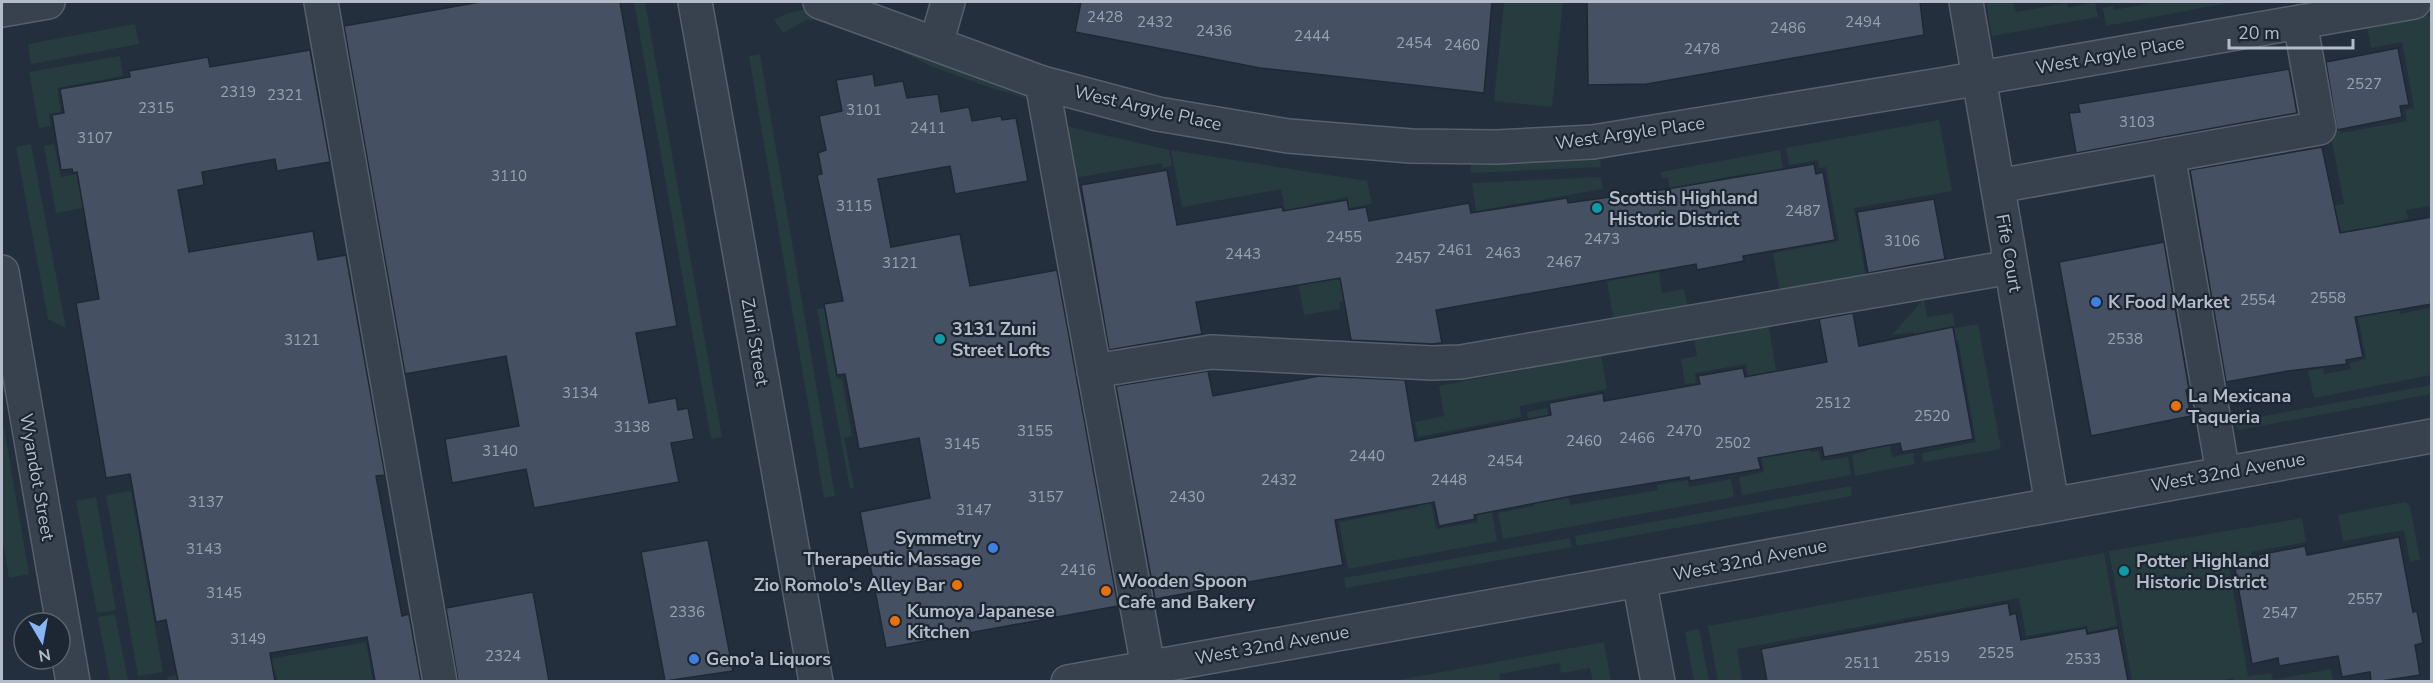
<svg xmlns="http://www.w3.org/2000/svg" width="2433" height="683" viewBox="0 0 2433 683" font-family="'Nunito Sans',sans-serif">
	<style>
		.green { fill: #263c3f }
		.building { fill: #455162; stroke: #1f2835; stroke-width: 1.5 }
		.lines { fill: none; stroke-linecap: round; stroke-linejoin: round }
		.minor-casing { stroke: #565f6c; stroke-width: 36 }
		.minor { stroke: #38414e; stroke-width: 33 }
		.culture-dot { fill: #0f9aa8; stroke: #1d2633; stroke-width: 2 }
		.shop-dot { fill: #3f7fe0; stroke: #1d2633; stroke-width: 2 }
		.food-dot { fill: #e8710a; stroke: #1d2633; stroke-width: 2 }
		.labels { text-anchor: middle; dominant-baseline: central; stroke-width: 4.5; stroke-linejoin: round; paint-order: stroke }
		.number-label { font-size: 15px; fill: #98a1af }
		.street-label { font-size: 18px; fill: #b4bcc9; stroke: #1d2633 }
		.poi-label { font-size: 18px; font-weight: bold; fill: #b4bcc9; stroke: #1d2633; text-anchor: start }
	</style>
	<rect width="100%" height="100%" fill="#242f3e"/>
	<g class="green">
		<polygon points="634,2 645,2 722,437 711,439"/>
		<polygon points="1504,2 1563,2 1552,107 1494,101"/>
		<polygon points="1986,2 2013,2 2016,12 2067,3 2068,8 2095,2 2098,17 1992,36"/>
		<polygon points="2156,2 2233,2 2106,26 2103,8 2113,6 2114,10"/>
		<polygon points="802,10 819,11 937,63 1041,103 991,88 933,67 858,31 819,19 806,20 783,33 774,20 786,14"/>
		<polygon points="2431,15 2431,206 2406,210 2408,219 2383,224 2400,314 2431,308 2431,375 2314,398 2308,371 2323,368 2324,374 2351,369 2350,363 2366,359 2341,228 2295,236 2290,214 2344,204 2329,126 2338,124 2341,133 2407,121 2405,110 2414,108 2402,42 2371,48 2367,27"/>
		<polygon points="135,24 139,44 31,64 28,44"/>
		<polygon points="760,54 835,496 824,498 749,56"/>
		<polygon points="120,56 123,76 57,88 61,112 49,114 51,126 39,128 29,72"/>
		<polygon points="1939,120 1952,191 1854,208 1866,279 1780,294 1773,253 1839,241 1826,167 1819,168 1818,160 1789,165 1786,148"/>
		<polygon points="1065,126 1169,150 1172,166 1163,168 1161,163 1074,178"/>
		<polygon points="31,144 66,328 48,319 16,147"/>
		<polygon points="54,144 61,177 161,159 167,192 56,213 44,146"/>
		<polygon points="1171,150 1367,181 1372,204 1349,208 1347,197 1309,205 1322,275 1370,267 1375,296 1339,302 1340,309 1304,315 1281,189 1182,207"/>
		<polygon points="1780,150 1784,173 1751,180 1749,173 1717,179 1718,187 1671,196 1668,178 1662,178 1661,172"/>
		<polygon points="1600,160 1601,167 1471,173 1471,165"/>
		<polygon points="1601,177 1603,189 1476,211 1472,183"/>
		<polygon points="1659,272 1662,293 1684,289 1688,310 1614,322 1607,281"/>
		<polygon points="1924,299 1927,317 1953,313 1955,328 1978,324 2001,449 1923,462 1922,453 1976,442 1958,340 1916,347 1913,332 1892,335"/>
		<polygon points="824,308 837,379 842,379 852,436 844,438 854,488 850,489 817,309"/>
		<polygon points="1767,316 1776,370 1795,367 1810,452 1819,451 1821,461 1848,457 1851,475 1742,495 1739,477 1764,472 1746,364 1695,373 1696,383 1685,384 1681,359 1697,356 1692,329"/>
		<polygon points="1601,355 1607,389 1520,406 1521,417 1418,437 1415,422 1444,416 1439,386"/>
		<polygon points="1877,372 1892,457 1913,453 1915,464 1855,476 1852,455 1866,451 1865,442"/>
		<polygon points="2431,385 2431,394 2239,430 2232,422"/>
		<polygon points="1547,408 1563,496 1568,495 1570,505 1658,490 1657,485 1688,480 1689,487 1731,479 1734,497 1503,539 1498,513 1534,506 1532,496 1541,494 1527,412"/>
		<polygon points="2,416 29,574 9,578 2,536"/>
		<polygon points="1462,432 1491,506 1497,541 1348,569 1339,522 1418,507 1409,459 1423,457 1436,529 1478,522"/>
		<polygon points="1851,486 1852,496 1577,546 1575,536"/>
		<polygon points="131,491 163,672 138,676 106,495"/>
		<polygon points="96,497 116,610 97,613 76,501"/>
		<polygon points="2405,502 2410,506 2420,560 2410,562 2404,530 2343,541 2338,515"/>
		<polygon points="2302,518 2306,542 2251,552 2253,563 2229,567 2248,676 2271,673 2273,680 2331,669 2333,681 2234,682 2233,678 2214,682 2132,681 2109,551"/>
		<polygon points="1570,538 1572,547 1346,588 1344,578"/>
		<polygon points="2104,553 2117,626 2088,632 2087,626 2026,636 2019,598 1737,649 1742,681 1718,681 1708,626"/>
		<polygon points="115,614 128,681 110,681 98,617"/>
		<polygon points="1699,629 1709,681 1694,681 1685,632"/>
		<polygon points="366,642 373,681 278,681 275,670 207,681 168,681 167,677"/>
		<polygon points="1604,642 1611,681 1593,681 1590,668 1561,673 1559,663 1499,674 1500,680 1491,681 1393,681"/>
	</g>
	<g class="building">
		<polygon points="480,2 620,2 677,326 636,333 649,403 676,398 678,410 688,408 694,439 671,443 679,482 534,508 526,469 452,483 445,439 519,426 506,356 405,374 344,26"/>
		<polygon points="1081,2 1492,2 1484,93 1260,68 1075,32"/>
		<polygon points="1587,2 1920,2 1924,35 1647,84 1588,85"/>
		<polygon points="2398,48 2409,105 2400,106 2402,117 2337,130 2326,62"/>
		<polygon points="310,50 330,162 277,171 275,159 202,172 204,185 178,190 189,252 313,231 318,260 346,255 385,475 376,476 402,616 409,614 421,681 375,681 367,637 270,653 275,681 178,681 166,620 156,622 130,474 106,478 76,303 99,299 77,172 73,173 72,169 61,170 52,115 64,113 60,89 130,77 129,71 208,57 210,67"/>
		<polygon points="2289,69 2297,113 2076,153 2069,113 2080,112 2078,104"/>
		<polygon points="873,74 875,86 903,81 907,98 938,94 941,112 969,107 972,121 1001,116 1002,120 1016,118 1028,181 955,194 950,166 878,179 891,247 960,234 970,286 1057,270 1118,606 886,648 860,512 930,498 919,438 859,449 845,374 837,375 824,304 843,301 817,175 822,174 818,153 826,150 819,116 842,111 836,80"/>
		<polygon points="2322,147 2340,233 2432,217 2432,304 2355,317 2363,357 2346,360 2347,364 2288,371 2226,382 2190,170"/>
		<polygon points="1814,164 1816,174 1823,172 1835,240 1743,256 1744,261 1697,270 1696,264 1436,310 1442,343 1432,344 1351,340 1340,278 1196,302 1202,334 1109,350 1081,185 1167,170 1177,225 1282,207 1283,211 1347,200 1349,210 1366,207 1369,221 1469,203 1471,213 1567,198 1568,203 1667,189"/>
		<polygon points="1934,199 1945,259 1868,273 1857,212"/>
		<polygon points="2164,242 2189,389 2186,390 2191,416 2091,436 2059,262"/>
		<polygon points="1853,313 1859,346 1953,327 1973,439 1902,452 1900,443 1824,457 1822,447 1758,458 1761,469 1690,481 1689,477 1572,496 1474,515 1475,519 1439,526 1434,502 1335,520 1343,565 1155,599 1116,386 1208,371 1213,396 1319,376 1405,380 1415,441 1551,415 1549,403 1603,393 1604,401 1700,384 1698,376 1743,368 1745,377 1827,362 1819,319"/>
		<polygon points="2399,537 2413,612 2417,611 2423,643 2415,645 2420,675 2381,681 2371,681 2370,672 2342,677 2338,656 2279,666 2278,658 2252,664 2235,569 2260,565 2258,555 2305,546 2307,555"/>
		<polygon points="708,540 733,671 665,681 641,552"/>
		<polygon points="533,592 549,681 458,681 446,608"/>
		<polygon points="2008,603 2010,615 2016,613 2021,640 2086,628 2087,634 2118,628 2128,681 1767,681 1761,649"/>
	</g>
	<g class="lines">
		<g class="minor-casing">
			<g id="minor">
				<polyline points="321,2 440,682"/>
				<polyline points="695,2 816,682"/>
				<polyline points="820,2 1042,83 1158,114 1288,136 1411,146 1497,147 1593,142 1940,85 2414,2"/>
				<polyline points="1966,2 2052,504"/>
				<polyline points="2,10 48,2"/>
				<polyline points="936,44 948,2"/>
				<polyline points="1042,83 1148,667"/>
				<polyline points="2168,155 2223,473"/>
				<polyline points="1998,186 2319,128 2300,22"/>
				<polyline points="2,272 73,682"/>
				<polyline points="1094,371 1211,352 1432,363 1461,362 2011,267"/>
				<polyline points="1639,580 1658,682"/>
				<polyline points="1068,682 1639,580 2432,436"/>
			</g>
		</g>
		<use href="#minor" class="minor"/>
	</g>
	<g class="culture-dot">
		<circle cx="1597" cy="208" r="6"/>
		<circle cx="940" cy="339" r="6"/>
		<circle cx="2124" cy="571" r="6"/>
	</g>
	<g class="shop-dot">
		<circle cx="2096" cy="302" r="6"/>
		<circle cx="993" cy="548" r="6"/>
		<circle cx="694" cy="659" r="6"/>
	</g>
	<g class="food-dot">
		<circle cx="2176" cy="406" r="6"/>
		<circle cx="957" cy="585" r="6"/>
		<circle cx="1106" cy="591" r="6"/>
		<circle cx="895" cy="621" r="6"/>
	</g>
	<g class="labels">
		<g class="number-label">
			<text x="1105" y="17">2428</text>
			<text x="1155" y="22">2432</text>
			<text x="1863" y="22">2494</text>
			<text x="1788" y="28">2486</text>
			<text x="1214" y="31">2436</text>
			<text x="1312" y="36">2444</text>
			<text x="1414" y="43">2454</text>
			<text x="1462" y="45">2460</text>
			<text x="1702" y="49">2478</text>
			<text x="2364" y="84">2527</text>
			<text x="238" y="92">2319</text>
			<text x="285" y="95">2321</text>
			<text x="156" y="108">2315</text>
			<text x="864" y="110">3101</text>
			<text x="2137" y="122">3103</text>
			<text x="928" y="128">2411</text>
			<text x="95" y="138">3107</text>
			<text x="509" y="176">3110</text>
			<text x="854" y="206">3115</text>
			<text x="1803" y="211">2487</text>
			<text x="1344" y="237">2455</text>
			<text x="1602" y="239">2473</text>
			<text x="1902" y="241">3106</text>
			<text x="1455" y="250">2461</text>
			<text x="1503" y="253">2463</text>
			<text x="1243" y="254">2443</text>
			<text x="1413" y="258">2457</text>
			<text x="1564" y="262">2467</text>
			<text x="900" y="263">3121</text>
			<text x="2328" y="298">2558</text>
			<text x="2258" y="300">2554</text>
			<text x="2125" y="339">2538</text>
			<text x="302" y="340">3121</text>
			<text x="580" y="393">3134</text>
			<text x="1833" y="403">2512</text>
			<text x="1932" y="416">2520</text>
			<text x="632" y="427">3138</text>
			<text x="1035" y="431">3155</text>
			<text x="1684" y="431">2470</text>
			<text x="1637" y="438">2466</text>
			<text x="1584" y="441">2460</text>
			<text x="1733" y="443">2502</text>
			<text x="962" y="444">3145</text>
			<text x="500" y="451">3140</text>
			<text x="1367" y="456">2440</text>
			<text x="1505" y="461">2454</text>
			<text x="1279" y="480">2432</text>
			<text x="1449" y="480">2448</text>
			<text x="1046" y="497">3157</text>
			<text x="1187" y="497">2430</text>
			<text x="206" y="502">3137</text>
			<text x="974" y="510">3147</text>
			<text x="204" y="549">3143</text>
			<text x="1078" y="570">2416</text>
			<text x="224" y="593">3145</text>
			<text x="2365" y="599">2557</text>
			<text x="687" y="612">2336</text>
			<text x="2280" y="613">2547</text>
			<text x="248" y="639">3149</text>
			<text x="1996" y="653">2525</text>
			<text x="503" y="656">2324</text>
			<text x="1932" y="657">2519</text>
			<text x="2083" y="659">2533</text>
			<text x="1862" y="663">2511</text>
		</g>
		<g class="street-label">
			<text transform="translate(2110 55) rotate(-10)">West Argyle Place</text>
			<text transform="translate(1148 108) rotate(13)">West Argyle Place</text>
			<text transform="translate(1630 133) rotate(-8)">West Argyle Place</text>
			<text transform="translate(2009 253) rotate(80)">Fife Court</text>
			<text transform="translate(755 342) rotate(80)">Zuni Street</text>
			<text transform="translate(2228 472) rotate(-10)">West 32nd Avenue</text>
			<text transform="translate(37 477) rotate(80)">Wyandot Street</text>
			<text transform="translate(1750 560) rotate(-11)">West 32nd Avenue</text>
			<text transform="translate(1272 645) rotate(-10)">West 32nd Avenue</text>
		</g>
		<g class="poi-label">
			<text x="1609" y="198">Scottish Highland<tspan x="1609" dy="21">Historic District</tspan></text>
			<text x="2108" y="302">K Food Market</text>
			<text x="952" y="329">3131 Zuni<tspan x="952" dy="21">Street Lofts</tspan></text>
			<text x="2188" y="396">La Mexicana<tspan x="2188" dy="21">Taqueria</tspan></text>
			<text x="981" y="538" text-anchor="end">Symmetry<tspan x="981" dy="21">Therapeutic Massage</tspan></text>
			<text x="2136" y="561">Potter Highland<tspan x="2136" dy="21">Historic District</tspan></text>
			<text x="1118" y="581">Wooden Spoon<tspan x="1118" dy="21">Cafe and Bakery</tspan></text>
			<text x="945" y="585" text-anchor="end">Zio Romolo's Alley Bar</text>
			<text x="907" y="611">Kumoya Japanese<tspan x="907" dy="21">Kitchen</tspan></text>
			<text x="706" y="659">Geno'a Liquors</text>
		</g>
	</g>
	<rect width="2433" height="683" fill="none" stroke="#b4bcc9" stroke-width="6"/>
	<g transform="translate(42 641) rotate(170)"><circle r="28" fill="#1d2633" stroke="#59626f" stroke-width="1.5"/>
	<path d="M0-4.5L10 22L0 15L-10 22Z" fill="#8ab4f8"/>
	<text y="-9" font-size="16" font-weight="bold" text-anchor="middle" fill="#b4bcc9">N</text>
	</g>
	<path d="M2229 39v9h124v-9" fill="none" stroke="#b4bcc9" stroke-width="3"/>
	<text x="2238" y="39" font-size="18" fill="#b4bcc9" stroke="#1d2633" stroke-width="4.5" paint-order="stroke">20 m</text>
</svg>
